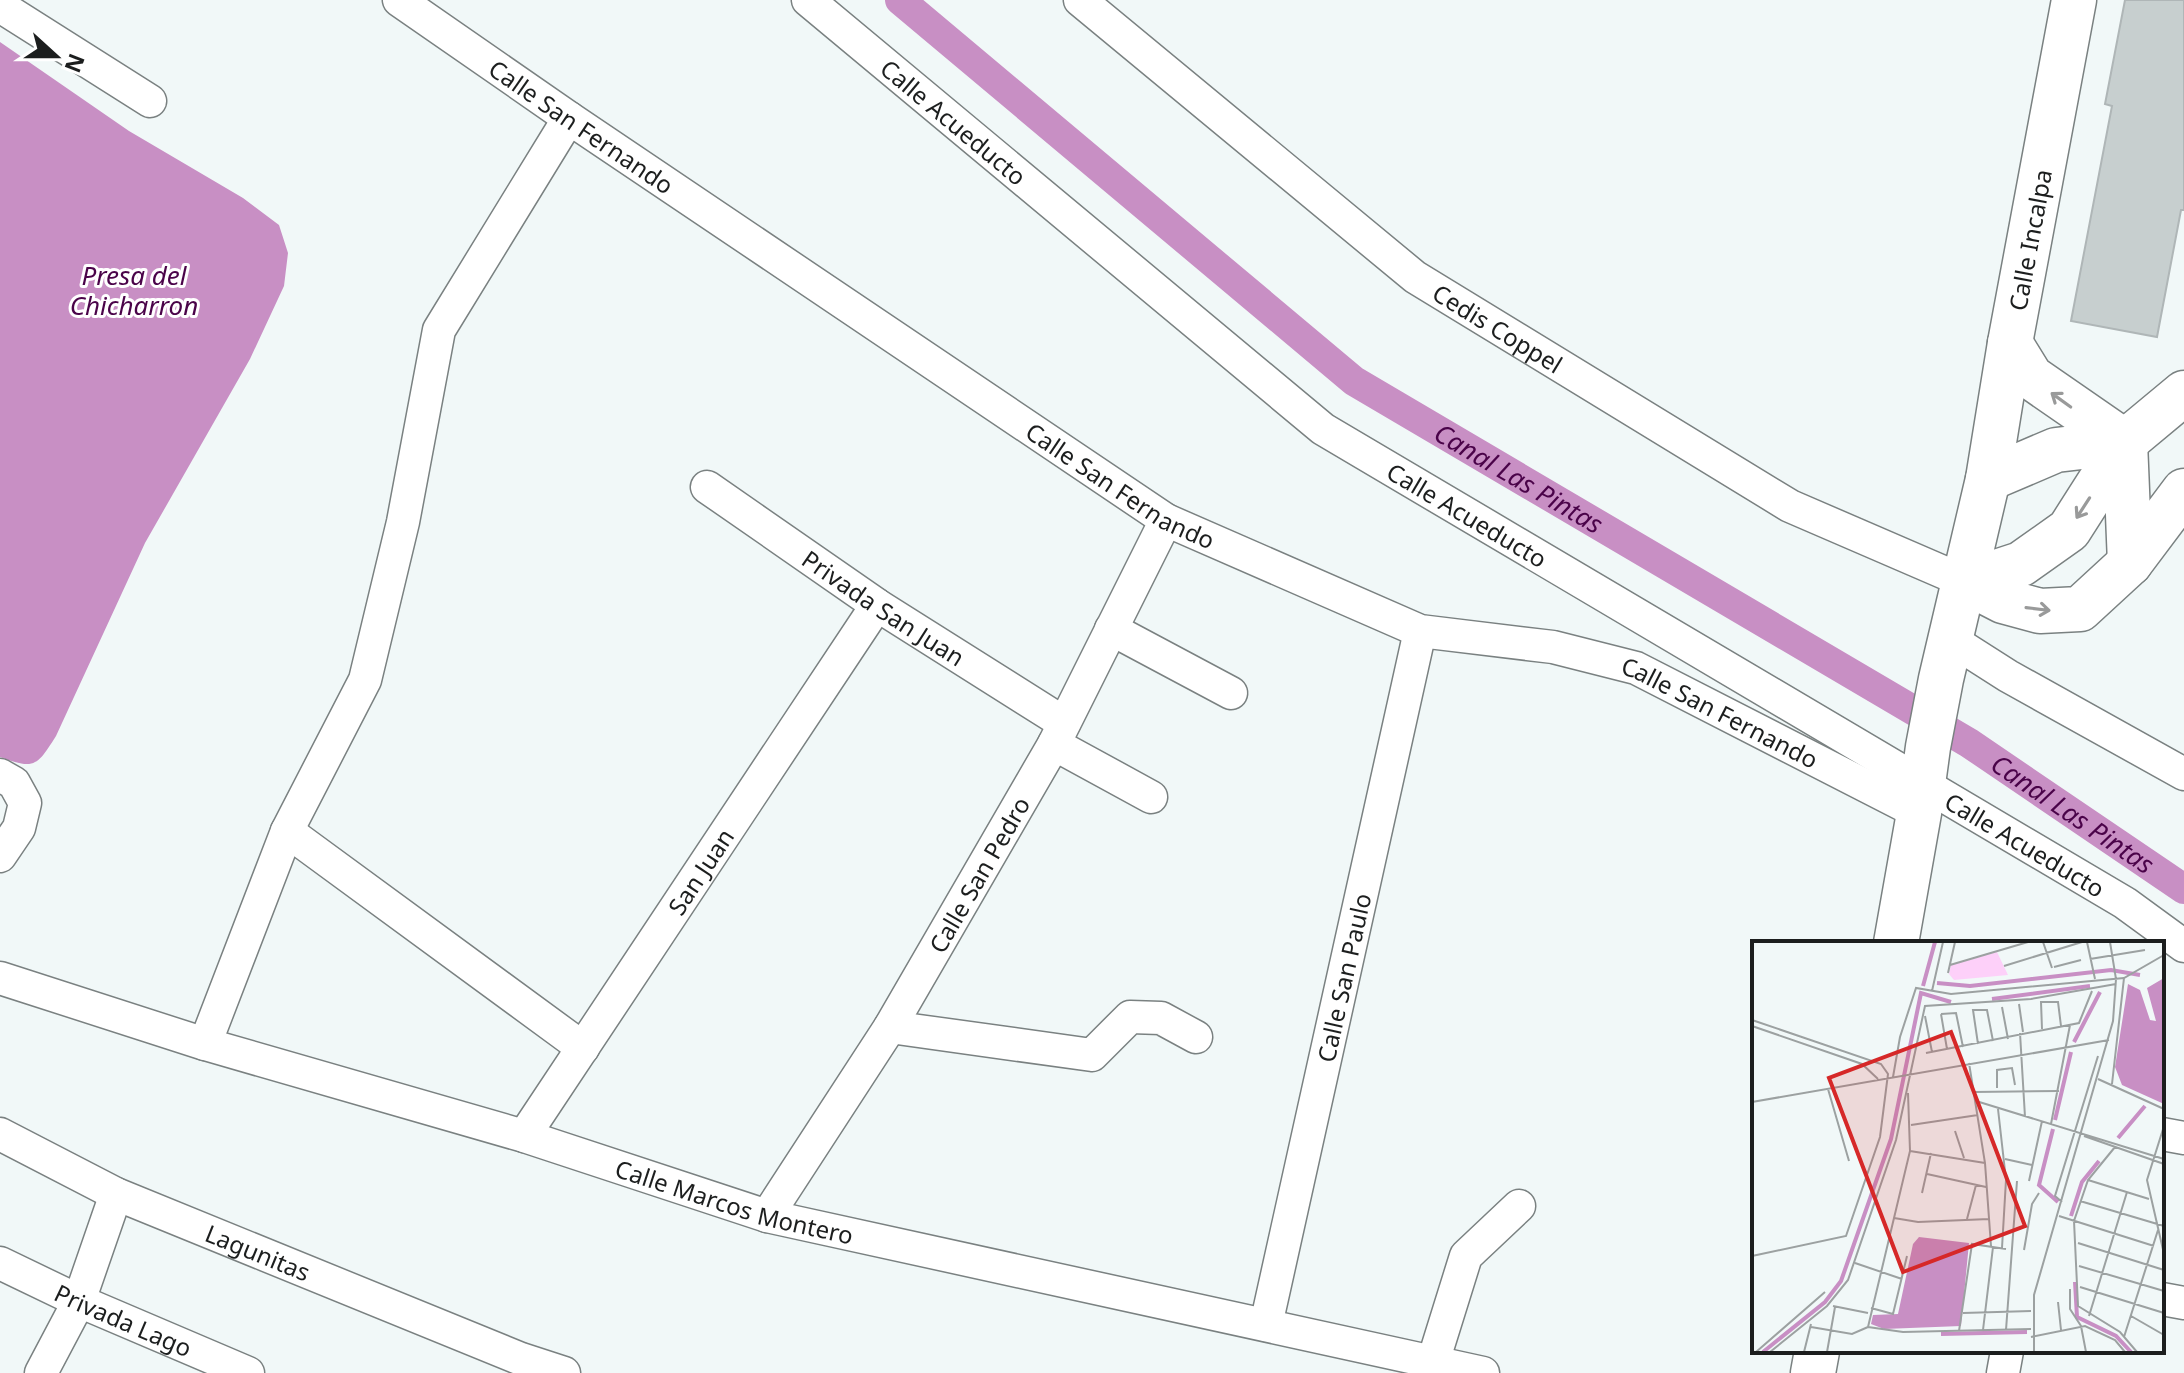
<svg xmlns="http://www.w3.org/2000/svg" width="2184" height="1373" viewBox="0 0 2184 1373" font-family="'Noto Sans',sans-serif">
	<style>
		.water { fill: #c88fc4 }
		.lines { fill: none; stroke-linecap: round; stroke-linejoin: round }
		.canal { stroke: #c88fc4; stroke-width: 30 }
		.building { fill: #c7cfcf; stroke: #afb6b7; stroke-width: 2 }
		.street-casing { stroke: #7a8181; stroke-width: 35 }
		.secondary-casing { stroke: #7a8181; stroke-width: 47 }
		.street { stroke: #fff; stroke-width: 32 }
		.secondary { stroke: #fff; stroke-width: 44 }
		.oneway { stroke: #999a9a }
		.labels { text-anchor: middle; dominant-baseline: central; stroke-width: 6; stroke-linejoin: round; paint-order: stroke }
		.street-label { font-size: 24px; fill: #1c1e1e; stroke: #fff }
		.water-label { font-size: 26px; font-style: italic; fill: #4a0349; stroke: #fff }
		.inset-river { fill: none; stroke: #c88fc4; stroke-width: 4 }
		.inset-road { fill: none; stroke: #9ca1a1; stroke-width: 2 }
		.view { fill: #d62828; fill-opacity: 0.15; stroke: #d62828; stroke-width: 4 }
		.inset-edge { fill: none; stroke: #1c1e1e; stroke-width: 4 }
	</style>
	<rect width="100%" height="100%" fill="#f1f8f8"/>
	<path class="water" d="M 0,42 L 129,131 L 243,198 L 279,225 L 288,253 L 284,286 L 250,359 L 145,543 L 56,736 C 37,766 35,770 0,757 Z"/>
	<g class="lines">
		<path class="canal" id="s1" d="M 900,0 L 1354,381 L 1969,743 L 2184,889"/>
	</g>
	<polygon class="building" points="2125,0 2184,0 2184,210 2181,210 2157,337 2071,321 2112,106 2105,104"/>
	<g class="lines">
		<g class="street-casing">
			<g id="street">
				<path id="s2" d="M 399,0 L 569,118 L 1166,520 L 1420,631 L 1553,647 L 1636,668 L 1919,813"/>
				<path id="s3" d="M 808,0 L 1323,429 L 2125,903 L 2184,946"/>
				<path id="s4" d="M 1080,0 L 1415,277 L 1790,506 L 1966,582"/>
				<polyline points="0,6 150,101"/>
				<path id="s5" d="M 707,487 L 877,605 L 1064,723"/>
				<polyline points="1111,629 1231,693"/>
				<polyline points="1950,639 2008,676 2184,774"/>
				<polyline points="1054,744 1151,797"/>
				<polyline points="0,775 14,783 25,803 19,828 0,856"/>
				<polyline points="287,831 583,1048"/>
				<path id="s6" d="M 0,978 L 205,1044 L 524,1136 L 767,1216 L 1483,1373"/>
				<polyline points="890,1027 1092,1055 1130,1017 1161,1018 1196,1037"/>
				<polyline points="205,1044 287,831 365,680 403,522 439,330 569,118"/>
				<path id="s7" d="M 0,1134 L 116,1194 L 521,1359 L 564,1373"/>
				<polyline points="2162,1134 2184,1138"/>
				<path id="s8" d="M 524,1136 L 877,605"/>
				<path id="s9" d="M 767,1216 L 890,1027 L 1054,744 L 1166,520"/>
				<path id="s10" d="M 0,1263 L 79,1301 L 248,1373"/>
				<polyline points="2162,1299 2184,1303"/>
				<path id="s11" d="M 1266,1325 L 1420,631"/>
				<polyline points="1433,1362 1466,1256 1519,1206"/>
				<polyline points="41,1373 79,1301 116,1194"/>
				<polyline points="2003,1373 2007,1351"/>
			</g>
		</g>
		<g class="secondary-casing">
			<g id="secondary">
				<polyline points="2010,343 2031,377 2125,442"/>
				<polyline points="2125,442 2130,563"/>
				<polyline points="1988,479 2056,450 2125,442 2184,393"/>
				<polyline points="1966,582 2003,601 2040,611 2080,609 2130,563 2184,491"/>
				<polyline points="1966,582 2021,564 2069,530 2125,442"/>
				<path id="s12" d="M 1896,943 L 1919,813 L 1928,747 L 1941,679 L 1988,479 L 2010,343 L 2074,0"/>
				<polyline points="1813,1373 1817,1351"/>
			</g>
		</g>
		<use href="#street" class="street"/>
		<use href="#secondary" class="secondary"/>
	</g>
	<defs><path id="oneway-shaft" d="M-6 0H5M1.5-3L5.5 0L1.5 3" fill="none" stroke-width="1.6" stroke-linecap="round" stroke-linejoin="round" transform="scale(2)"/></defs>
	<g class="oneway">
		<use href="#oneway-shaft" transform="translate(2061 400) rotate(-144)"/>
		<use href="#oneway-shaft" transform="translate(2083 508) rotate(123)"/>
		<use href="#oneway-shaft" transform="translate(2038 609) rotate(7)"/>
	</g>
	<g class="labels">
		<g class="street-label">
			<text stroke="none"><textPath href="#s3" startOffset="190">Calle Acueducto</textPath></text>
			<text stroke="none"><textPath href="#s2" startOffset="222">Calle San Fernando</textPath></text>
			<text stroke="none"><textPath href="#s12" startOffset="716">Calle Incalpa</textPath></text>
			<text stroke="none"><textPath href="#s4" startOffset="532">Cedis Coppel</textPath></text>
			<text stroke="none"><textPath href="#s2" startOffset="870">Calle San Fernando</textPath></text>
			<text stroke="none"><textPath href="#s3" startOffset="838">Calle Acueducto</textPath></text>
			<text stroke="none"><textPath href="#s5" startOffset="214">Privada San Juan</textPath></text>
			<text stroke="none"><textPath href="#s2" startOffset="1518">Calle San Fernando</textPath></text>
			<text stroke="none"><textPath href="#s3" startOffset="1486">Calle Acueducto</textPath></text>
			<text stroke="none"><textPath href="#s8" startOffset="318">San Juan</textPath></text>
			<text stroke="none"><textPath href="#s9" startOffset="402">Calle San Pedro</textPath></text>
			<text stroke="none"><textPath href="#s11" startOffset="356">Calle San Paulo</textPath></text>
			<text stroke="none"><textPath href="#s6" startOffset="768">Calle Marcos Montero</textPath></text>
			<text stroke="none"><textPath href="#s7" startOffset="284">Lagunitas</textPath></text>
			<text stroke="none"><textPath href="#s10" startOffset="136">Privada Lago</textPath></text>
		</g>
		<g class="water-label">
			<text x="134" y="275">Presa del<tspan x="134" dy="30">Chicharron</tspan></text>
			<text stroke="none"><textPath href="#s1" startOffset="784">Canal Las Pintas</textPath></text>
			<text stroke="none"><textPath href="#s1" startOffset="1432">Canal Las Pintas</textPath></text>
		</g>
	</g>
	<g transform="translate(1752 941)">
		<rect width="412" height="412" fill="#f1f8f8"/>
		<path d="M 245,11 L 256,34 L 202,39 L 197,33 L 199,24 Z" fill="#fdd0f9"/>
		<path d="M 412,37 L 412,163 L 370,144 L 363,126 L 376,43 L 388,49 L 398,79 L 404,80 L 395,47 ZM 167,296 L 217,302 L 209,385 L 132,388 L 119,383 L 121,374 L 146,373 L 161,303 Z" fill="#c88fc4"/>
		<path class="inset-river" d="M 185,42 L 218,45 L 359,29 L 388,34M 171,45 L 183,1M 240,58 L 338,45M 322,101 L 348,51M 303,179 L 319,111M 301,188 L 287,244 L 306,261M 366,197 L 393,165M 319,275 L 330,241 L 347,220M 323,341 L 325,376 L 364,395 L 379,411M 189,393 L 275,391M 11,411 L 73,361 L 89,340 L 139,198 L 169,52 L 199,61"/>
		<path class="inset-road" d="M 291,1 L 300,27M 335,1 L 343,38M 338,18 L 393,9M 198,24 L 276,1M 252,25 L 330,1M 302,26 L 329,19M 196,32 L 203,1M 180,50 L 191,1M 267,63 L 271,91M 250,66 L 256,98M 189,73 L 204,72 L 211,106M 189,73 L 195,108M 173,75 L 180,111M 0,79 L 129,123 L 136,133 L 128,196 L 94,295 L 0,315M 0,85 L 110,123 L 126,138M 290,88 L 289,61 L 306,61 L 309,85M 268,92 L 273,176M 226,103 L 221,69 L 235,69 L 241,100M 174,112 L 327,82 L 340,50M 217,122 L 233,222 L 239,305M 141,136 L 148,96 L 164,47 L 199,53 L 372,37 L 412,14M 346,138 L 412,168M 360,143 L 372,37M 245,147 L 245,129 L 260,127 L 263,144M 76,148 L 97,220M 222,151 L 307,150M 224,160 L 412,218M 0,161 L 357,99M 246,168 L 254,239 L 250,307M 299,183 L 318,84M 159,184 L 226,174M 412,185 L 395,239 L 412,313M 203,190 L 212,217M 332,195 L 412,223M 363,206 L 336,239 L 322,280 L 326,365 L 368,391 L 385,411M 158,210 L 233,222M 253,218 L 280,224M 175,233 L 234,246M 336,239 L 397,258M 277,240 L 290,180M 170,252 L 179,212M 328,260 L 412,285M 310,261 L 303,255 L 346,115M 307,275 L 402,305M 142,277 L 166,281 L 237,278M 215,278 L 224,244M 326,302 L 412,329M 272,309 L 280,263 L 287,252M 103,322 L 150,338M 327,325 L 412,350M 328,346 L 412,372M 318,348 L 318,368 L 329,385 L 334,411M 306,361 L 309,389M 81,365 L 116,372M 119,367 L 141,373 L 155,315M 211,372 L 279,370M 337,375 L 375,251M 379,375 L 412,394M 59,386 L 100,393 L 116,386M 116,386 L 158,210 L 156,152M 116,386 L 151,391 L 279,388M 231,389 L 241,306M 254,389 L 265,240M 207,390 L 220,303 L 254,308M 279,396 L 333,385 L 363,399 L 373,411M 372,396 L 406,289M 4,411 L 73,351M 18,411 L 75,365 L 96,339 L 144,199 L 173,65 L 279,58 L 364,43M 52,411 L 59,383M 75,411 L 83,366M 282,411 L 282,354 L 361,80 L 364,38 L 358,1"/>
		<path class="view" d="M 199,91 L 273,285 L 151,331 L 77,137 Z"/>
		<rect width="412" height="412" class="inset-edge"/>
	</g>
	<g transform="translate(56 56) rotate(111)" stroke="#ffffff" stroke-width="6" paint-order="stroke">
	<path d="M0-6L14 30L0 20L-14 30Z" fill="#1c1e1e"/>
	<text y="-12" font-size="22" font-weight="bold" text-anchor="middle" fill="#1c1e1e">N</text>
	</g>
</svg>
